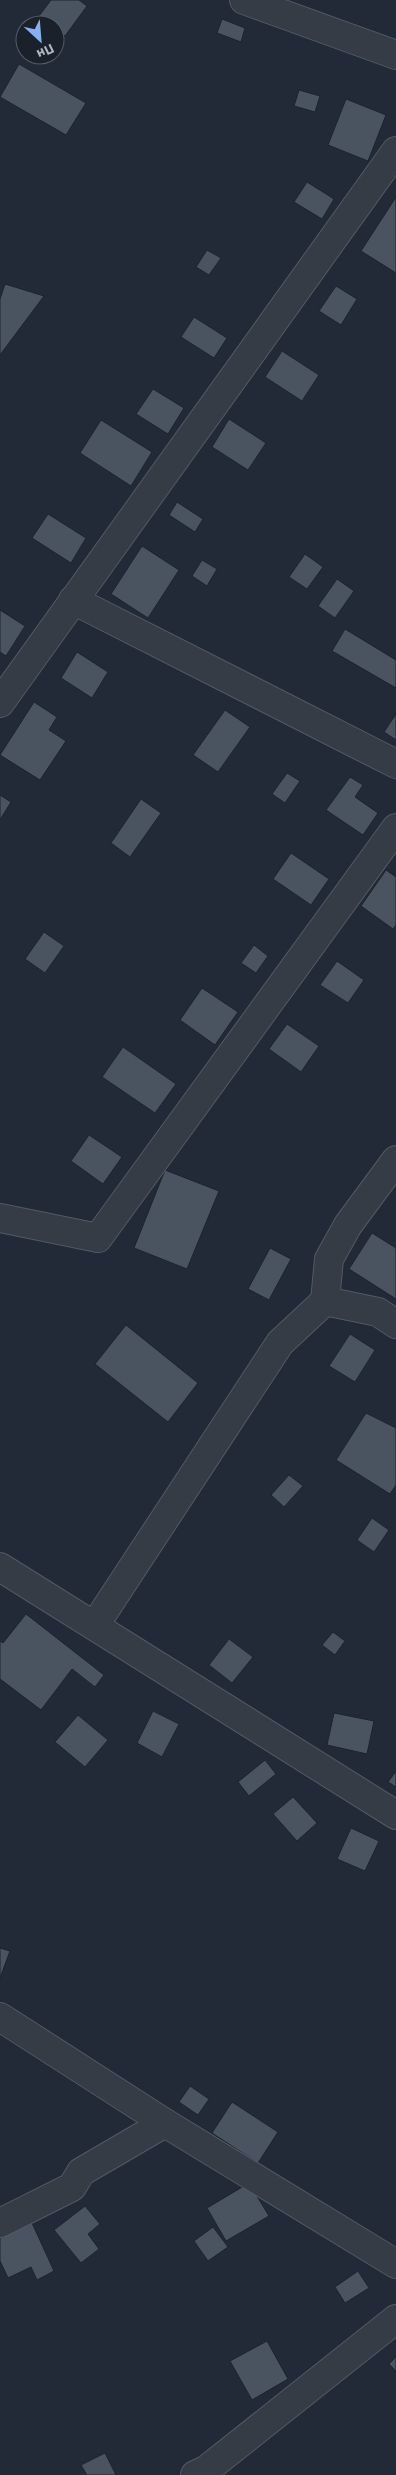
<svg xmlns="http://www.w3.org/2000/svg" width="396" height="2475" viewBox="0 0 396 2475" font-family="'Source Sans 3',sans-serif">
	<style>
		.building { fill: #4a5461; stroke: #1c232d }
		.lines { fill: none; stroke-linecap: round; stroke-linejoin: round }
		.minor-casing { stroke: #525a64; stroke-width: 30 }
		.minor { stroke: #353c46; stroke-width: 28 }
	</style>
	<rect width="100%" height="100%" fill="#212a36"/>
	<g class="building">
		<polygon points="51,0 79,0 87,6 65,36 55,28 55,25 51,25 39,16"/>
		<polygon points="222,19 245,28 241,42 217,33"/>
		<polygon points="19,64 86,103 66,135 0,97"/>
		<polygon points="299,90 320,96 315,112 294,106"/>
		<polygon points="346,99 386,115 368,161 328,145"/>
		<polygon points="307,182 334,199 322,219 294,202"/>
		<polygon points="396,197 396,273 361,251"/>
		<polygon points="207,250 221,258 209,275 196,267"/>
		<polygon points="5,284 44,296 0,355 0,299"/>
		<polygon points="336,286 357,299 341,325 319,311"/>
		<polygon points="194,317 227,338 214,358 181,337"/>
		<polygon points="282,351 319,375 302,401 265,377"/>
		<polygon points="153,389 184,408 168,434 136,414"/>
		<polygon points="229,419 266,443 248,470 212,447"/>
		<polygon points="101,420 152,452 131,486 80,453"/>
		<polygon points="177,502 203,519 195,532 169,515"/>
		<polygon points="48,514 86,538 71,563 32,538"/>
		<polygon points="142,546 179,570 148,618 111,594"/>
		<polygon points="305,554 323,567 307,589 289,577"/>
		<polygon points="202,560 217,569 207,586 192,576"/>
		<polygon points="337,579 354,591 335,618 318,606"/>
		<polygon points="0,610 25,626 6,656 0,652"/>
		<polygon points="345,629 396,660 396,688 332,651"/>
		<polygon points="77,652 108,672 92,698 61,678"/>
		<polygon points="34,702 57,717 49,730 66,741 40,780 0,755"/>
		<polygon points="225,710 250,727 218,772 193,755"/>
		<polygon points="396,714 396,740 384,732"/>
		<polygon points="287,773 300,781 285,803 272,794"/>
		<polygon points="350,777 363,785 355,797 378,813 363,835 326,810"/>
		<polygon points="0,795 11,802 0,820"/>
		<polygon points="141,799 161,813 130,857 111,843"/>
		<polygon points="291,853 329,879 311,905 273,879"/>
		<polygon points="386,870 396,877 396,925 393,929 361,906"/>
		<polygon points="44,932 64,946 45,973 25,959"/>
		<polygon points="254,945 268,956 256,973 241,963"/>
		<polygon points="337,961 364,980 348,1003 320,985"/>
		<polygon points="202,988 238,1012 215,1045 180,1020"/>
		<polygon points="287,1024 319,1046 301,1072 269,1049"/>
		<polygon points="123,1047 176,1084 155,1113 102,1077"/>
		<polygon points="89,1135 122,1157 103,1184 71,1161"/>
		<polygon points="165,1170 219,1191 187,1269 134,1248"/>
		<polygon points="372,1233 396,1248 396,1299 349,1269"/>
		<polygon points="270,1248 291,1259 269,1300 248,1289"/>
		<polygon points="126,1325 198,1383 168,1422 95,1364"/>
		<polygon points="350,1334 375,1350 355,1382 329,1366"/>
		<polygon points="366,1413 396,1428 396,1485 390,1494 336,1460"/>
		<polygon points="289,1475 303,1486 284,1507 271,1495"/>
		<polygon points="372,1518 389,1530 374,1552 357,1540"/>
		<polygon points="26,1614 104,1675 95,1687 72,1669 41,1710 0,1679 0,1641 3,1643"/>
		<polygon points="333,1632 345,1641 335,1655 322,1645"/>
		<polygon points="229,1639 253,1657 232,1683 209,1665"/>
		<polygon points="153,1711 179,1724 162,1757 137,1743"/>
		<polygon points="334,1713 374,1721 367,1754 327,1745"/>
		<polygon points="78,1715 108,1740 85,1767 55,1742"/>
		<polygon points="265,1760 276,1774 249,1796 238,1782"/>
		<polygon points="396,1771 396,1787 388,1782"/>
		<polygon points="293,1797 317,1823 297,1841 273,1814"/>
		<polygon points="351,1828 379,1841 365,1871 337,1859"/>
		<polygon points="0,1948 10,1951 0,1978"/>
		<polygon points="190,2086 209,2099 198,2115 179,2102"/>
		<polygon points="232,2102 278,2132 258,2163 212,2133"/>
		<polygon points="249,2183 269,2216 226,2241 207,2208"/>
		<polygon points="85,2206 100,2224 88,2234 99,2249 81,2263 54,2230"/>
		<polygon points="32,2223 54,2271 37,2280 31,2267 8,2278 0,2261 0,2238"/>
		<polygon points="213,2227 228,2247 208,2261 194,2241"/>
		<polygon points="358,2271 369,2288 345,2303 335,2287"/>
		<polygon points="267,2341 288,2379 252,2400 230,2361"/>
		<polygon points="396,2357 396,2371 389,2364"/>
		<polygon points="105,2453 116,2475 87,2475 81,2465"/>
	</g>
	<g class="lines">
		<g class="minor-casing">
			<g id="minor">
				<polyline points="244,0 396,55"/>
				<polyline points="73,600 396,764"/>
				<polyline points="0,703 396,151"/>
				<polyline points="0,1218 98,1238 396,828"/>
				<polyline points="325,1301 329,1259 348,1225 396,1160"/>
				<polyline points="0,1567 396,1815"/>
				<polyline points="95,1625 280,1343 325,1301 378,1312 396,1324"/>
				<polyline points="0,2017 165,2123 396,2264"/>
				<polyline points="0,2223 72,2187 81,2172 165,2123"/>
				<polyline points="195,2475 206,2470 396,2319"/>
			</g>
		</g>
		<use href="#minor" class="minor"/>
	</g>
	<g transform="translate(40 40) rotate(154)"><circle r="24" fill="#1a212b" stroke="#565d68"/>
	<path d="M0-4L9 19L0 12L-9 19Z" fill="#87b0f0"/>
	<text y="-8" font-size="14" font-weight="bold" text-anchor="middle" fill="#afb7c3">Пн</text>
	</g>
</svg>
